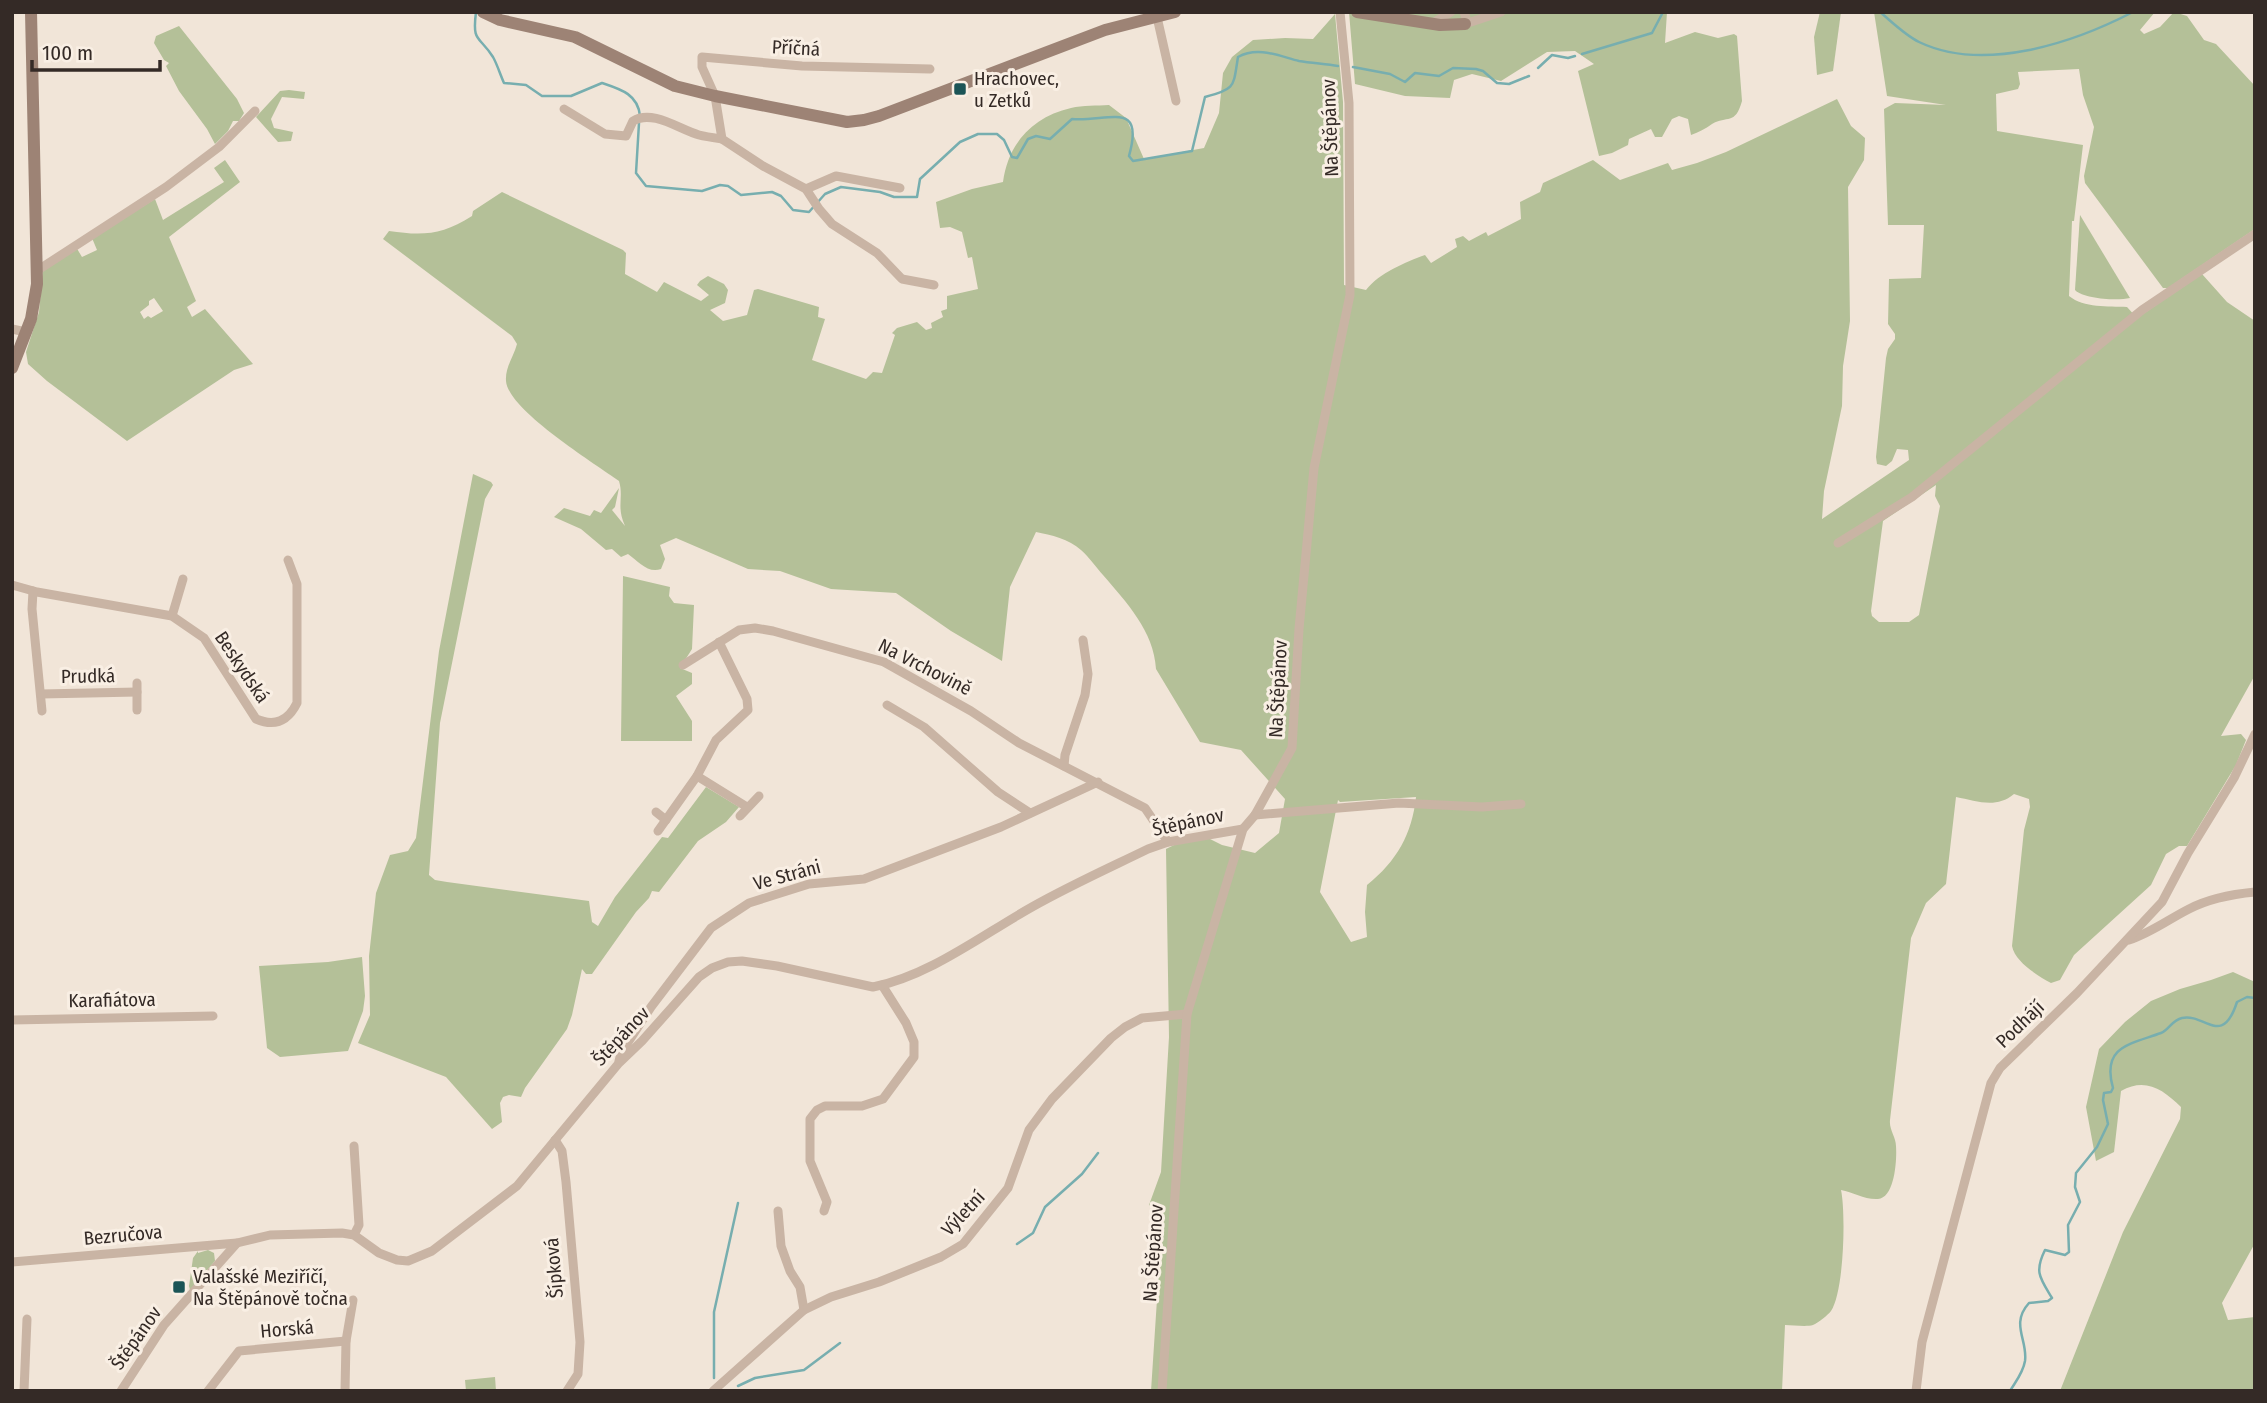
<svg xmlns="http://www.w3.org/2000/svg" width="2267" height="1403" viewBox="0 0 2267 1403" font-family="'Fira Sans Condensed',sans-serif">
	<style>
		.green { fill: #b4c098; fill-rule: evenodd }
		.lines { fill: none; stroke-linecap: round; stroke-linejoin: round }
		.stream { stroke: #77aeaf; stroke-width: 2.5 }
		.street { stroke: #c9b4a4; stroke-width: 9 }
		.secondary { stroke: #9d8375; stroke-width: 12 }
		.poi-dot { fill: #1b5456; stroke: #f9efe4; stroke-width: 2.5 }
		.labels { text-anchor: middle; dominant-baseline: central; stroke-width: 6; stroke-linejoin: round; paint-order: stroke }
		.street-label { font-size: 19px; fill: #342a26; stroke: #f9efe4 }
		.poi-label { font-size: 19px; fill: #342a26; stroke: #f9efe4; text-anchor: start }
	</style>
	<rect width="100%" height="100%" fill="#f1e5d8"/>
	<g class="green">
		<path d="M 1349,12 L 1667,12 L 1665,43 L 1695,32 L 1718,38 L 1734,34 L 1737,36 L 1742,101 C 1735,126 1727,115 1712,124 C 1705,129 1699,132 1691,135 L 1688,119 L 1679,116 L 1672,119 L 1662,137 L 1655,137 L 1651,129 L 1629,139 L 1628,145 L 1612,153 L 1599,156 L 1578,71 L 1594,64 L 1575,51 L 1547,52 L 1501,81 L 1472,74 L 1454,80 L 1450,98 L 1405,96 L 1355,84 Z"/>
		<polygon points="1820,12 1841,12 1833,71 1817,75 1814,37"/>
		<path d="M 1874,12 L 2155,12 L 2140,30 L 2144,34 L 2160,27 L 2174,12 L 2187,16 L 2204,40 L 2216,44 L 2255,86 L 2255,229 L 2168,288 L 2163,288 L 2085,183 L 2084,176 L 2094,127 L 2083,95 L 2079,69 L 2018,72 L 2020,84 L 2018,89 L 1996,94 L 1997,131 L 2083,145 L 2074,221 L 2072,221 L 2069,296 C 2084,308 2108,306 2127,307 L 2137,318 L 2202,274 L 2227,302 L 2255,321 L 2255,675 L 2221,736 L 2241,734 L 2246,740 L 2236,765 L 2187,846 L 2179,846 L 2166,854 L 2151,885 L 2074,955 L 2060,980 L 2051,983 C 2038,976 2015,962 2012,946 L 2024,830 L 2030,807 L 2029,799 L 2014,794 C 1996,809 1977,801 1956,797 L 1946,884 L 1926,903 L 1911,938 L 1890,1120 C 1889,1130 1896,1137 1896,1146 C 1897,1159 1895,1198 1878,1199 C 1865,1200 1853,1192 1841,1190 C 1846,1213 1844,1292 1831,1311 C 1828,1315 1818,1323 1813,1325 C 1806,1327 1793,1325 1785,1325 L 1782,1391 L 1151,1391 L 1162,1223 L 1159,1211 L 1149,1205 L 1161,1172 L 1169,1037 L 1166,849 L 1198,833 L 1222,845 L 1255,853 L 1279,833 L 1285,799 L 1241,750 L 1200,742 L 1156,669 C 1154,631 1126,602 1103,575 C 1096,567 1089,557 1081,550 C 1069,539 1051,535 1036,532 L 1010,587 L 1002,661 L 951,631 L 896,593 L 831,589 L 780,571 L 748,569 L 676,538 L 660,545 L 665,559 L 661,569 C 648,574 638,561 628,554 L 621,557 L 612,549 L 606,550 L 581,529 L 554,517 L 564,508 L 590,516 L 594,510 L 601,513 L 619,488 L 615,507 L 612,510 L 625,526 C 616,506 624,498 619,481 C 594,463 508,410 506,381 C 505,367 514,356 517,344 L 512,336 L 383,239 L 389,231 C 423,236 442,235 472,216 L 473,211 L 502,192 L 623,250 L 626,253 L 625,274 L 657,292 L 664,282 L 701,301 L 709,295 L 697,285 L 700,281 L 708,276 L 724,284 L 728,290 L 725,303 L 710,310 L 723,321 L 747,315 L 754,290 L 758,289 L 819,307 L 818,317 L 825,319 L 812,360 L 866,379 L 873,372 L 882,373 L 895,335 L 892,333 L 897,328 L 917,322 L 926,330 L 932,328 L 931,323 L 943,317 L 941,311 L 947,309 L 947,296 L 978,289 L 972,257 L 968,258 L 962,232 L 950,227 L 940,228 L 936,202 L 972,189 L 1003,182 C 1008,144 1032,117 1071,108 C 1083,105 1097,106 1109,105 L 1126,118 L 1144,159 L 1204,148 L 1219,113 L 1223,73 L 1232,57 L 1253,40 L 1285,38 L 1313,39 L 1335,14 L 1343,102 L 1344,285 L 1366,290 C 1379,273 1406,262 1425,255 L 1431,263 L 1457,247 L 1455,239 L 1463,236 L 1469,241 L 1486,232 L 1488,236 L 1521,219 L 1520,202 L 1540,192 L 1543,183 L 1593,160 L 1620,180 L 1668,163 L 1672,170 L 1697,163 L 1726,152 L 1837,99 L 1851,126 L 1865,138 L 1864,160 L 1848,187 L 1850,321 L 1843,366 L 1842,406 L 1824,491 L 1822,519 L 1909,460 L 1908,450 L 1897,449 L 1892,461 L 1886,466 L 1877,464 L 1876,457 L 1886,358 L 1888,349 L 1895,339 L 1895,334 L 1888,324 L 1889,279 L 1921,278 L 1924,225 L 1888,225 L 1884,109 L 1895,103 L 1946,105 L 1887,96 ZM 1936,485 L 1935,496 L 1940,506 L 1919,615 L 1909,622 L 1879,622 L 1872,616 L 1871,611 L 1883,521 ZM 1416,797 C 1412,834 1397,861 1367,885 L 1365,912 L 1367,937 L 1351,942 L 1320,892 L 1338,800 L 1340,802 Z"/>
		<polygon points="179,26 237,99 244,113 239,121 233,121 228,131 215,144 207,129 179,91 166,66 169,63 164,60 154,43 156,36"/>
		<polygon points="289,90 305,92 304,99 282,97 271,119 274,128 293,132 291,141 278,142 256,117 280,91"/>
		<path d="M 225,160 L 240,182 L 169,237 L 196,301 L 187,307 L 192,317 L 205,309 L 253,364 L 234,370 L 127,441 L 47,381 L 28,364 L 26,352 L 39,312 L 43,268 L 76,247 L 82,257 L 97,250 L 92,238 L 155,199 L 163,220 L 224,182 L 214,168 ZM 154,298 L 163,311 L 151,318 L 148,316 L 144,319 L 140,312 L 149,305 L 149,301 Z"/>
		<path d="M 2080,215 L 2130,298 C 2117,301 2084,299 2075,290 Z"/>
		<polygon points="473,474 491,482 493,485 485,499 440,723 429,875 435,880 447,882 589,901 592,922 598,926 615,897 662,837 668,838 706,787 739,807 726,822 698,841 659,892 652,891 649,898 636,912 592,974 586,974 582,969 572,1015 567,1029 525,1088 521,1097 509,1095 503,1097 500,1103 502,1122 492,1129 446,1077 358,1043 370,1015 369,956 376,893 390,855 408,851 416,838 439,651"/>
		<polygon points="623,576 670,587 669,596 674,603 694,605 692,649 680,668 692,673 692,684 676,696 692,721 692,741 621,741"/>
		<polygon points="362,957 365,996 363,1011 348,1051 280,1057 267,1048 259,966 328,962"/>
		<path d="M 2233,972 L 2255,982 L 2255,1243 L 2222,1303 L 2228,1320 L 2255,1317 L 2255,1391 L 2060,1391 L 2123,1232 L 2180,1119 L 2181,1107 C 2163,1089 2145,1077 2121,1091 L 2114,1152 L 2096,1161 L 2086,1107 L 2099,1049 L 2125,1022 L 2151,1001 L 2180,989 L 2211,980 Z"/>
		<polygon points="208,1250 214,1253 215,1261 190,1290 189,1286 193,1258 198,1251 198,1253"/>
		<polygon points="495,1377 496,1391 466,1391 465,1380"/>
	</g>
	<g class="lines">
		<g class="stream">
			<path d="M 476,12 C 472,43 479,35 493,57 C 497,64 500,74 504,83 L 526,85 L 542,96 L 571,96 L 602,83 C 620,89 638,94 640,116"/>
			<path d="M 1880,12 C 1892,22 1905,35 1919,42 C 1984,73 2073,43 2133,12"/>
			<polyline points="1582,54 1652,33 1663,12"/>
			<polyline points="1353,67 1390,74 1405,82 1415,73 1439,76 1453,68 1476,69 1483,71 1497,83 1509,84 1529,76"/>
			<polyline points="1538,68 1552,55 1568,58 1575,56"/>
			<path d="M 639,123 L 636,173 L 646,186 L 702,191 L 720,185 L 728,186 L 741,195 L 772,192 L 781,196 L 793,210 L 809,212 L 825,194 L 841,187 L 880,192 L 894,197 L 917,197 L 920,179 L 960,142 L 978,134 L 997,134 L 1004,140 L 1012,157 L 1017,158 L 1028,139 L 1036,136 L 1050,139 L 1072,119 C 1108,122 1145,99 1129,156 L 1133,161 L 1192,151 L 1205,97 C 1236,88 1233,88 1238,57 C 1258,46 1279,56 1299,61 C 1311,63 1325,64 1338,66"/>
			<polyline points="1017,1244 1033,1233 1045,1207 1082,1174 1098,1153"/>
			<polyline points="714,1378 714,1312 738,1203"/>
			<polyline points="738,1386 755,1378 804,1370 840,1343"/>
			<path d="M 2010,1391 C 2016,1381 2023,1373 2025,1361 C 2028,1340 2010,1324 2029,1303 L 2048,1301 L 2052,1298 C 2040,1278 2034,1272 2045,1250 L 2065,1255 L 2069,1252 L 2068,1225 L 2080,1202 L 2075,1187 L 2076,1173 L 2097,1147 L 2108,1124 L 2103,1100 L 2104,1093 L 2111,1092 L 2113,1088 C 2101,1046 2131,1044 2161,1033 C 2169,1030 2172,1020 2182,1018 C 2205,1013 2222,1048 2237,1002 L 2247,997 L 2255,998"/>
		</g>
		<g class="street">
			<polyline points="1464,12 1466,18 1465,24 1501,12"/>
			<polyline points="1157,17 1176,101"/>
			<polyline points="1431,24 1451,12"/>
			<polyline points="930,69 802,66 702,57 702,67 715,96 722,139 763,166 806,189 819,209 832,224 877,253 902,279 934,285"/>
			<path d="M 564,109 L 605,134 L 626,136 L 633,121 C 653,109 680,130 699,135 C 707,137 715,138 722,139"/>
			<polyline points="806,189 836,176 900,188"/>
			<polyline points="38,270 166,187 219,147 255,111"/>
			<polyline points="12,329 26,332"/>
			<polyline points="1838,543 1912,497 2142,310 2255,234"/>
			<path d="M 12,585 L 37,592 L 172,616 L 204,638 L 256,719 C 275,727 288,721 297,703 L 297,584 L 288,560"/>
			<polyline points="33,591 32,609 42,711"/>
			<polyline points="172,616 183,579"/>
			<polyline points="683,665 739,630 755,628 773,631 884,662 971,711 1019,743 1145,808 1168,842"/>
			<polyline points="41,694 137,692"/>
			<polyline points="887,705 924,727 998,792 1030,813"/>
			<polyline points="137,710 137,683"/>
			<polyline points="1064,766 1065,755 1085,695 1088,674 1083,640"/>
			<polyline points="697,776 747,807"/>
			<polyline points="656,812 666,820"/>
			<polyline points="1255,815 1399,803 1482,807 1521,804"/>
			<polyline points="740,816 759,796"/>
			<polyline points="658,831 697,776 716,740 748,710 747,699 719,642"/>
			<path d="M 2129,940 C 2151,933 2169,919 2189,909 C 2208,899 2234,894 2255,892"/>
			<polyline points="12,1020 213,1016"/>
			<polyline points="619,1061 621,1053 651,1007 711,928 749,903 809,884 864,879 1001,827 1098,782"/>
			<polyline points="555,1140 562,1151 566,1182 580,1342 578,1374 567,1391"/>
			<polyline points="354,1146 359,1225 354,1235"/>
			<polyline points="778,1211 781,1246 790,1271 800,1287 804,1310"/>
			<polyline points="824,1211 827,1202 810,1161 810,1119 817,1110 825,1106 862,1106 883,1099 914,1057 914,1042 906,1023 882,985"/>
			<polyline points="12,1262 237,1243"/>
			<polyline points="24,1391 27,1319"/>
			<path d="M 121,1391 L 164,1325 L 237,1243 L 270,1235 L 342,1233 L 354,1235 L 379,1253 L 397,1260 L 408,1261 L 432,1251 L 517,1186 L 619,1063 L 642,1041 L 699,977 L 712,968 L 728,962 L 742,961 L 777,966 L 873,987 C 929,976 982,935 1032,907 C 1069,886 1109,868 1148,849 L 1168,842 L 1243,829"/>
			<polyline points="208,1391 239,1351 346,1341"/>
			<polyline points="345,1391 346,1341 353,1300"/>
			<polyline points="713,1391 804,1310 831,1297 879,1282 941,1257 963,1244 1008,1188 1029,1130 1052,1099 1111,1038 1125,1027 1142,1018 1187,1014"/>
			<polyline points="1162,1391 1187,1014 1243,829 1255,815 1292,748 1299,629 1314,468 1350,295 1349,103 1340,12"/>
			<polyline points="1916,1391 1922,1342 1991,1083 2000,1068 2077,993 2162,902 2188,853 2234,778 2255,734"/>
		</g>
		<g class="secondary">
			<polyline points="483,12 500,20 575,37 675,86 715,96 847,122 864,120 879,116 1105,30 1175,12"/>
			<polyline points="1357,12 1440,25 1465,24"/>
			<polyline points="12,368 31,319 37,284 31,12"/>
		</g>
	</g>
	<g class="poi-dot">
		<rect x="953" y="82" width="14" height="14" rx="3.5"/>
		<rect x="172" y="1280" width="14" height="14" rx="3.5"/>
	</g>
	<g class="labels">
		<g class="street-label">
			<text transform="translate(796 48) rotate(3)">Příčná</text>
			<text transform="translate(1330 128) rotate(-92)">Na Štěpánov</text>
			<text transform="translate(242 667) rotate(56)">Beskydská</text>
			<text transform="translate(925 667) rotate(27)">Na Vrchovině</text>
			<text transform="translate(88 676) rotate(-1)">Prudká</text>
			<text transform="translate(1278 689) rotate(-87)">Na Štěpánov</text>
			<text transform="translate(1188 822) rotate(-12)">Štěpánov</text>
			<text transform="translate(787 875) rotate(-15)">Ve Stráni</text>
			<text transform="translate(112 1000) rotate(-1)">Karafiátova</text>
			<text transform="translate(2020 1024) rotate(-44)">Podhájí</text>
			<text transform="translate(621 1036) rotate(-47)">Štěpánov</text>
			<text transform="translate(963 1213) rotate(-47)">Výletní</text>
			<text transform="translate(123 1235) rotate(-5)">Bezručova</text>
			<text transform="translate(1153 1253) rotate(-86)">Na Štěpánov</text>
			<text transform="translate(554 1268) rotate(-95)">Šípková</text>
			<text transform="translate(287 1329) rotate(-5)">Horská</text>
			<text transform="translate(136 1338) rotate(-55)">Štěpánov</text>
		</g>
		<g class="poi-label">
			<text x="974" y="78">Hrachovec,<tspan x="974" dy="22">u Zetků</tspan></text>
			<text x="193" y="1276">Valašské Meziříčí,<tspan x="193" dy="22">Na Štěpánově točna</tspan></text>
		</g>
	</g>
	<rect width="2267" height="1403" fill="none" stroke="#342a26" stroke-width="28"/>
	<path d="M32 60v10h128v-10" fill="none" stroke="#342a26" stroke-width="3.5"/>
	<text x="42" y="60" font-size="21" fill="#342a26" stroke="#f9efe4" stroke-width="5" paint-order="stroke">100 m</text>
</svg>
